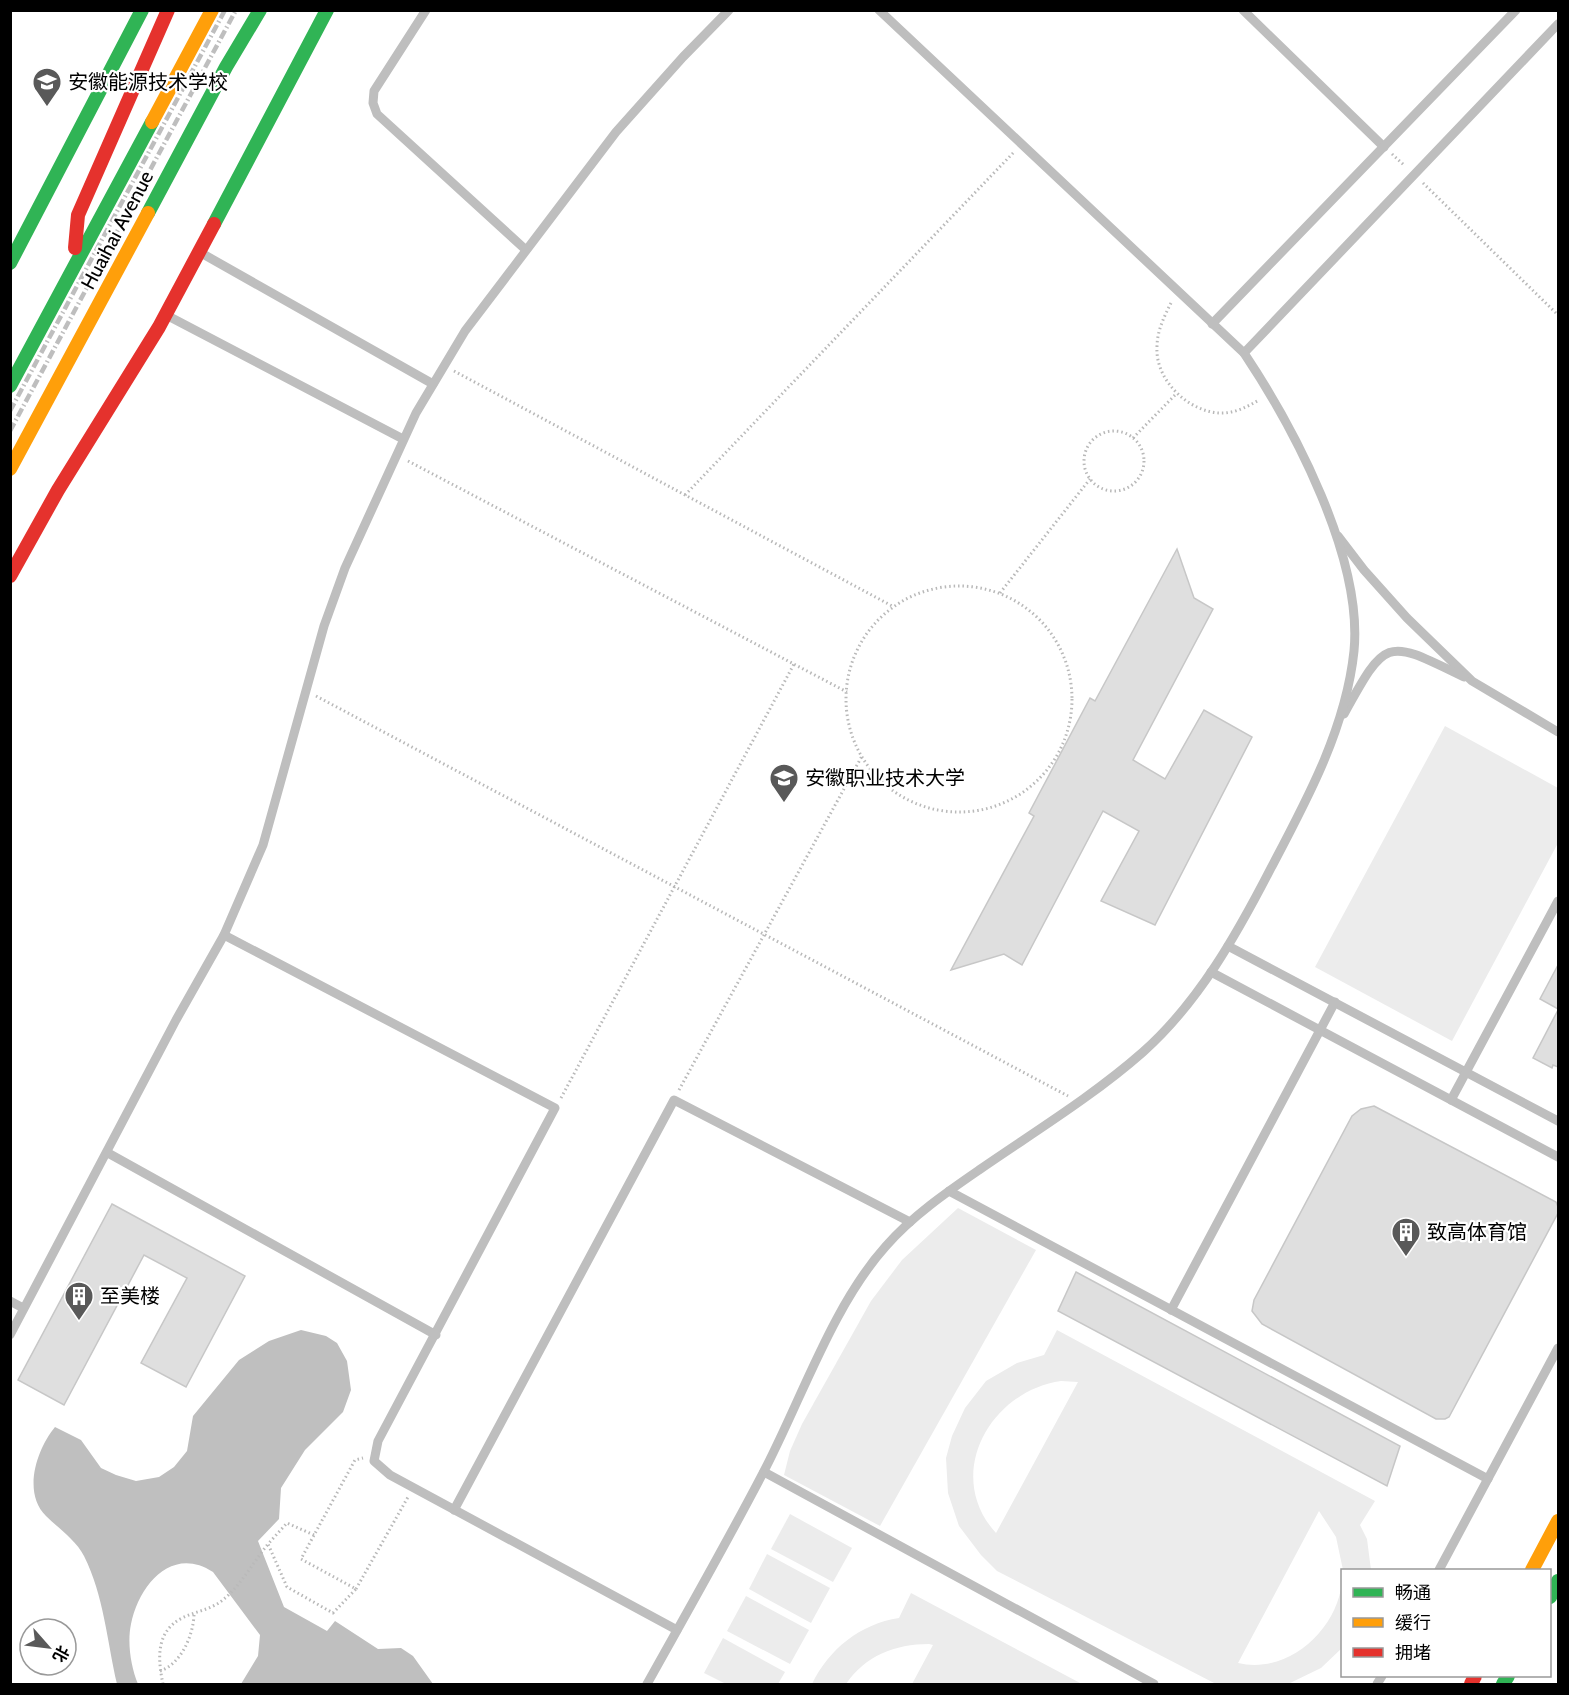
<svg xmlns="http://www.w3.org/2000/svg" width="1569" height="1695" viewBox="0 0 1569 1695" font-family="Cabin,'Noto Sans SC',sans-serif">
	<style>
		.green { fill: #ececec; fill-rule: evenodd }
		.water { fill: #bfbfbf }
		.building { fill: #dfdfdf; stroke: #c7c7c7; stroke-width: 1.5 }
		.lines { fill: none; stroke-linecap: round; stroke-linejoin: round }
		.path { stroke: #b9b9b9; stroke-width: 3; stroke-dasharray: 1.5 3; stroke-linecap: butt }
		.lane { stroke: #bebebe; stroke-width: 9 }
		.fast { stroke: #30b455; stroke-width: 14 }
		.slow { stroke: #ff9f0a; stroke-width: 14 }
		.jam { stroke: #e5322d; stroke-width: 14 }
		.rail { stroke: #bebebe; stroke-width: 4.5; stroke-dasharray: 9 3 1.5 3; stroke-linecap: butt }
		.labels { text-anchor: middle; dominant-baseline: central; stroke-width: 4.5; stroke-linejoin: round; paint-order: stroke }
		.poi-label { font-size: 20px; fill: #000; stroke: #fff; text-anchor: start }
		.street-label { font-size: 20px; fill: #000; stroke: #fff }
	</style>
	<rect width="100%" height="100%" fill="#fff"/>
	<g class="green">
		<polygon points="1445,726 1558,788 1558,843 1452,1041 1315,967"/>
		<polygon points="958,1208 1036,1250 880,1526 784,1475 790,1451 802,1424 871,1301 902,1260"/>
		<path d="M 1057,1330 L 1375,1501 L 1360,1525 L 1367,1539 L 1371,1570 L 1343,1570 L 1336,1537 L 1319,1511 L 1238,1663 C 1288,1675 1337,1630 1342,1582 L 1342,1648 L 1321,1668 L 1288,1684 L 1216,1684 L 997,1571 L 981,1555 L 959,1526 L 948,1493 L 946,1458 L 952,1436 L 965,1408 L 986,1381 L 1017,1363 L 1044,1355 ZM 1061,1381 L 1078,1382 L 996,1533 C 943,1475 990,1391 1061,1381 Z"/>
		<polygon points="790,1514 852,1548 833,1582 771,1549"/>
		<polygon points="767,1554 830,1588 811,1623 749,1589"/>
		<path d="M 911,1593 L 1082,1684 L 912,1684 L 933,1645 L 929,1644 C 895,1644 865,1656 846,1684 L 812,1684 C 829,1649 860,1624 899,1618 Z"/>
		<polygon points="746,1596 809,1630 790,1664 727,1631"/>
		<polygon points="723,1638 785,1672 778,1684 726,1684 704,1673"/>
	</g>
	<path class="water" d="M 301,1330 L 326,1336 L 337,1343 L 347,1361 L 351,1390 L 343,1412 L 305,1450 L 281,1488 L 279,1519 L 258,1541 L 284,1607 L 327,1631 L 335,1621 L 378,1649 L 401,1648 L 413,1656 L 433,1684 L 241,1684 L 258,1656 L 260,1635 L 213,1572 C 172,1545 139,1585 131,1624 C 127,1643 131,1667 138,1684 L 117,1684 C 107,1641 104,1596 84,1556 C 76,1540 58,1528 46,1516 C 22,1492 37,1449 55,1427 L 81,1440 L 101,1468 L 116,1475 L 136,1481 L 159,1477 L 174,1467 L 187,1451 L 193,1416 L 239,1360 L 269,1341 Z"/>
	<g class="building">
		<polygon points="1177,549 1194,598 1213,609 1133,760 1165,779 1204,710 1252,737 1155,925 1101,901 1139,831 1103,811 1022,965 1004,954 951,970 1034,816 1029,813 1090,698 1095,701"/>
		<polygon points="1558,965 1558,1009 1540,999"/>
		<polygon points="1558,1010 1558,1067 1553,1065 1552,1068 1533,1058"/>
		<polygon points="1374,1106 1556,1202 1558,1207 1558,1213 1449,1417 1445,1419 1436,1419 1262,1324 1252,1311 1254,1300 1352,1116 1361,1109"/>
		<polygon points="112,1204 245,1276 186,1387 141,1363 187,1278 144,1255 64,1405 18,1380"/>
		<polygon points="1076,1272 1400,1446 1387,1486 1058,1311"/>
	</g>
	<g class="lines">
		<g class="path">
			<polyline points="1392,154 1405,166"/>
			<polyline points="1423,183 1558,315"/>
			<path d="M 1171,303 C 1164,317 1157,331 1157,347 C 1155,379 1187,411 1219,413 C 1233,414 1247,407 1259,400"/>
			<polyline points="454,371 894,607"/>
			<circle cx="1114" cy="461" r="30"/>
			<polyline points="1133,438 1177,393"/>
			<polyline points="408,461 847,692"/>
			<polyline points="685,495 1014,152"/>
			<circle cx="959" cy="699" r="113"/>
			<polyline points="1000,593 1090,479"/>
			<polyline points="316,696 1068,1096"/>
			<polyline points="679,1090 862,756"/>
			<polyline points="561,1098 794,664"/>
			<polyline points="314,1535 287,1523 268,1544 287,1587 333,1613 356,1589 301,1559 355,1460 363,1458"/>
			<polyline points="356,1589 408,1497"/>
			<path d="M 160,1671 C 181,1664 193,1636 194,1615"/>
			<path d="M 163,1684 C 158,1660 155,1632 182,1618 C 196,1611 211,1610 224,1599 C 241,1585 254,1561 268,1544"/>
		</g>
		<g class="lane">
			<polyline points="426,10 374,91 373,103 377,114 526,250"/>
			<polyline points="1243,10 1384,147"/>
			<polyline points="203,254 433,384"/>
			<polyline points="170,317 403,439"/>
			<polyline points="1212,324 1516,10"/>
			<polyline points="1244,353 1558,24"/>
			<polyline points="1338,536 1364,570 1407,618 1472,681 1558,732"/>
			<path d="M 1344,714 C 1387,636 1386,639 1464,677"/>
			<polyline points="224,935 555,1108 378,1441 374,1461 390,1475 677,1630"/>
			<polyline points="1228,946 1558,1121"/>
			<polyline points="1211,972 1558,1157"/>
			<polyline points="1451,1100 1558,901"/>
			<polyline points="108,1153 436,1335"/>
			<polyline points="949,1191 1488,1479"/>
			<polyline points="10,1301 23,1308"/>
			<polyline points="1171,1310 1335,1002"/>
			<polyline points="10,1335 176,1020 224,935 263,845 324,626 345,568 416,413 465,331 616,132 683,57 729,10"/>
			<polyline points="764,1472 1154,1684"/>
			<polyline points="454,1510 674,1100 910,1222"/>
			<polyline points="1439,1570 1558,1348"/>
			<path d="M 647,1684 C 686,1614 726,1544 763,1473 C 801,1401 832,1306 886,1246 C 912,1216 947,1192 979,1170 C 1034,1132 1093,1096 1143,1052 C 1199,1002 1237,934 1271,868 C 1307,800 1346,728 1354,651 C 1363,558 1294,428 1244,353 L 879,10"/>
			<polyline points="1377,1684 1382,1676"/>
		</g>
		<g class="fast">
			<polyline points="148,213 226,67 260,10"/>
			<polyline points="214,224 327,10"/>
			<polyline points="10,263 142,10"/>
			<polyline points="10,386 152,122"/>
			<polyline points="1550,1597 1558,1581"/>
			<polyline points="1503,1684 1508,1676"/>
		</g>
		<g class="slow">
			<polyline points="152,122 212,10"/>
			<polyline points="10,469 148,213"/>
			<polyline points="1532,1570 1558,1521"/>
		</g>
		<g class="jam">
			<polyline points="75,248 78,215 168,10"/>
			<polyline points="10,576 58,490 159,327 214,224"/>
			<polyline points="1471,1684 1475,1676"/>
		</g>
		<g class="rail">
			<polyline points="10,411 225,10"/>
			<polyline points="10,431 236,10"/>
		</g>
	</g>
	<defs>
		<g id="university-pin" transform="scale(1.5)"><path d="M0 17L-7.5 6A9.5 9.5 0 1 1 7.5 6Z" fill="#595959" stroke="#fff"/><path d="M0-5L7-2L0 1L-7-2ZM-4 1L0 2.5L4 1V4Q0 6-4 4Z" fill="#fff"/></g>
		<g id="building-pin" transform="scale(1.5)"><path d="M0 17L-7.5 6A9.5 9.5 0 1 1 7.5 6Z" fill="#595959" stroke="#fff"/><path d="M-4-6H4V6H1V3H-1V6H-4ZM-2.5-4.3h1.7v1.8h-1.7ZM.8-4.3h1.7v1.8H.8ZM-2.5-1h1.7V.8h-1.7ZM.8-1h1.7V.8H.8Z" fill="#fff"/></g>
	</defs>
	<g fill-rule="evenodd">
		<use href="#university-pin" x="47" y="82"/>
		<use href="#university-pin" x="784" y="778"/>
		<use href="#building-pin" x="1406" y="1232"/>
		<use href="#building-pin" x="79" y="1296"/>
	</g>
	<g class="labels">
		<g class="poi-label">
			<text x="68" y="82">安徽能源技术学校</text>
			<text x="805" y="778">安徽职业技术大学</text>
			<text x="1427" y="1232">致高体育馆</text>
			<text x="100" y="1296">至美楼</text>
		</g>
		<g class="street-label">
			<text transform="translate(117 230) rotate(-62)">Huaihai Avenue</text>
		</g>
	</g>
	<rect width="1569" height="1695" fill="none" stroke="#000000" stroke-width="24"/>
	<rect x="1341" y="1569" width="210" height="108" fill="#ffffff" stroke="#999999" stroke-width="1.5"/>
	<rect x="1353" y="1588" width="30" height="9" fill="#30b455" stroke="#999999" stroke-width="1.5"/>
	<text x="1395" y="1599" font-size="18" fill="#000000">畅通</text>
	<rect x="1353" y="1618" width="30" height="9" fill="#ff9f0a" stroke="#999999" stroke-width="1.5"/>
	<text x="1395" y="1629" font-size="18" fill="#000000">缓行</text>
	<rect x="1353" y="1648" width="30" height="9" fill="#e5322d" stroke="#999999" stroke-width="1.5"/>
	<text x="1395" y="1659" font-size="18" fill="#000000">拥堵</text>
	<g transform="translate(48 1647) rotate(118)"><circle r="28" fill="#ffffff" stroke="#999999" stroke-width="1.5"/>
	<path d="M0-4.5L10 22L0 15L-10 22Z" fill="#595959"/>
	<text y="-9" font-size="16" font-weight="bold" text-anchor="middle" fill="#000000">北</text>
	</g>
</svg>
